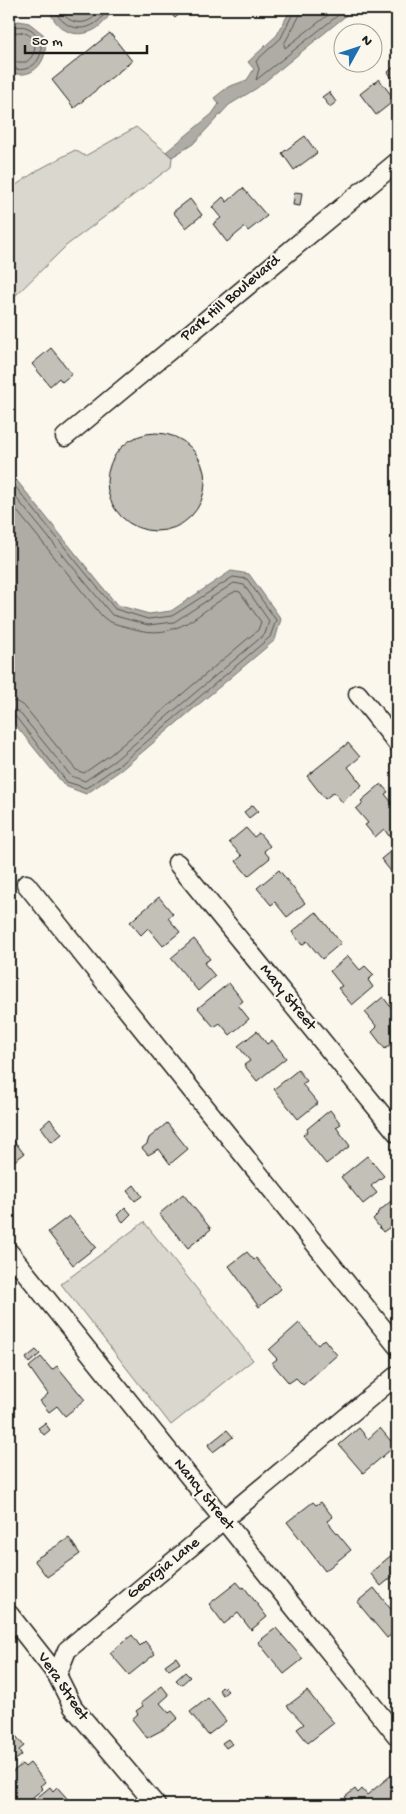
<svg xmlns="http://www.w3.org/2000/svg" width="406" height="1814" viewBox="0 0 406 1814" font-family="'Gochi Hand',sans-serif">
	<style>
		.green { fill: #dad7ce; stroke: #7b7a75 }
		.water { fill: #afaca5; stroke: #74726e }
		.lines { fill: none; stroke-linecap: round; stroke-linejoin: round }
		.shore { stroke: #575653; stroke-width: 1 }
		.building { fill: #c3c0b8; stroke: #1c1c1c }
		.minor-casing { stroke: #1c1c1c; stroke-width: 21 }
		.minor { stroke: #fbf7ec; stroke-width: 18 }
		.labels { text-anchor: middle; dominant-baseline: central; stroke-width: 4; stroke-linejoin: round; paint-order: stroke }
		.street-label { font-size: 16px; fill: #1c1c1c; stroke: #fbf7ec }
	</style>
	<rect width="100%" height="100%" fill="#fbf7ec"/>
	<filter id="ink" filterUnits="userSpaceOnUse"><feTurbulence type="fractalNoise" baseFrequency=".02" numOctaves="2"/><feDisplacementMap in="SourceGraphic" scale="10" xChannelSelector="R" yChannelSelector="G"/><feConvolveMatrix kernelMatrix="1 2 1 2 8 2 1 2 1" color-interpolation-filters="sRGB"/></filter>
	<g filter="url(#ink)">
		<g class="green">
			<polygon points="136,127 172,157 171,167 67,245 9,302 9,190 38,170 75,150 85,156"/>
			<polygon points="144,1222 253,1360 171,1425 61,1284"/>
		</g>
		<g class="water">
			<path d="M 49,9 L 112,9 C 99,41 60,43 49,9 Z"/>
			<polygon points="291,9 354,9 257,88 229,105 193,144 172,157 166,152 212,114 219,104 214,98 228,87 247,80 254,69 248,62 277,35"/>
			<path d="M 19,21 L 29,23 L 43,34 C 52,57 35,82 9,72 L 9,23 Z"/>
			<polygon points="9,471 117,605 149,614 171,611 231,571 249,574 281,619 275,640 121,770 86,794 65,786 9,717"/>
		</g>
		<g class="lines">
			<g class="shore">
				<path d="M 54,9 C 65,34 95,35 107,9"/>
				<path d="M 60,9 C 68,27 92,27 100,9"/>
				<polyline points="295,9 281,38 256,61 259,69 256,80 346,9"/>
				<polyline points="301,9 300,15 284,44 285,48 336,9"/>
				<path d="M 9,27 C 15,27 22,25 28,28 C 45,35 46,61 28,68 C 21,71 15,69 9,68"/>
				<path d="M 9,34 C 14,33 20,31 25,33 C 39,38 37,55 26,62 L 9,62"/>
				<polyline points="9,479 115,609 148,619 172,616 233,577 247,579 276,620 270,637 118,766 86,788 67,782 15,716 9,714"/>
				<polyline points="9,489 112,615 148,625 174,622 234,583 244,585 269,621 265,634 114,761 85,781 71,776 19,712 9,708"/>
				<path d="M 9,501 L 102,616 C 110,624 121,625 131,628 C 180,643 197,611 236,591 L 240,592 L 261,622 L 258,630 L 110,755 L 84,773 L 76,770 L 25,707 L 17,702 L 9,701"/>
			</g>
		</g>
		<g class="building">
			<polygon points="166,9 185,9 175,18"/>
			<polygon points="110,33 132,61 74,108 52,80"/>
			<polygon points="395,66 397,73 392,78 388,72"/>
			<polygon points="379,79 395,100 376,115 360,94"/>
			<polygon points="329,92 336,102 330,107 322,97"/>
			<polygon points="305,136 317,153 294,170 282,153"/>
			<polygon points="243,188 267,216 248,231 245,227 227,242 213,224 221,218 212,207 223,197 227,202"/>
			<polygon points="295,192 302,193 300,206 293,205"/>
			<polygon points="190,199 202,215 186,228 173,212"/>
			<polygon points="51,348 72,374 62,382 59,378 50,386 32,364"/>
			<circle cx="156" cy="482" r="49"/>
			<polygon points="348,743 360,757 348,767 362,785 342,802 334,792 325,799 307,776"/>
			<polygon points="381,784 388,792 385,794 397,809 397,829 389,836 384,829 375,837 365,825 368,823 356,809 363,803 361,801"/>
			<polygon points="253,805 258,811 249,818 244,812"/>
			<polygon points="246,828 254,837 259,833 270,846 264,851 270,858 248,876 236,861 242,856 229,842"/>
			<polygon points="397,846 397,879 381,859"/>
			<polygon points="279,870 305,903 287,917 275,902 271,905 257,888"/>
			<polygon points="159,897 173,914 168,918 180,932 163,946 148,928 141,935 130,922"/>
			<polygon points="316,912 341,943 322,959 307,941 302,945 292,932"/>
			<polygon points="194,939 210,959 204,963 215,976 198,991 171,958"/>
			<polygon points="348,956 360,970 365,966 374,975 368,980 373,987 352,1005 338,988 342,986 330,971"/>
			<polygon points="229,983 243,1001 238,1005 249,1019 230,1035 220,1023 214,1027 198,1008"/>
			<polygon points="383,997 397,1015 397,1039 385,1049 372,1032 377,1027 365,1012"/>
			<polygon points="257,1031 267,1044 272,1040 286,1058 257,1081 244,1065 250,1061 238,1046"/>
			<polygon points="298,1070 307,1081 302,1084 318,1103 298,1119 274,1089"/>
			<polygon points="330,1110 341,1124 336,1127 350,1146 326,1164 303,1135 308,1131 307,1129"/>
			<polygon points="50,1119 62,1134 52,1142 41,1127"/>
			<polygon points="167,1123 188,1149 170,1164 159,1149 148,1155 142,1148 147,1144 149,1138"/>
			<polygon points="9,1134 24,1154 9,1165"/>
			<polygon points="367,1156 384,1176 371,1186 377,1193 363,1204 341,1177"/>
			<polygon points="134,1185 142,1196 135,1201 127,1191"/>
			<polygon points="183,1194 211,1229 188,1248 159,1214"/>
			<polygon points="397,1196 397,1237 390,1227 383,1232 373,1219 378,1214 377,1213"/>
			<polygon points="125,1207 131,1214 123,1222 117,1215"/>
			<polygon points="69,1216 96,1247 73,1265 48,1232"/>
			<polygon points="247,1252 254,1260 256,1258 281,1289 259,1307 229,1266"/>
			<polygon points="299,1323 318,1345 324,1339 337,1355 303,1385 296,1378 289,1383 272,1363 277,1359 269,1350"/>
			<polygon points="36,1350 40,1354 29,1363 26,1358"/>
			<polygon points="41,1357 52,1370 57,1366 85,1400 65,1416 57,1406 49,1412 40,1401 48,1394 29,1367"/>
			<polygon points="45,1423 50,1430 44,1435 38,1428"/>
			<polygon points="359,1428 368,1439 380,1428 395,1446 363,1473 339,1445"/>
			<polygon points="227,1430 233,1437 213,1452 208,1445"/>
			<polygon points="313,1502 316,1505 321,1502 333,1517 327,1521 351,1550 325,1571 287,1522"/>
			<polygon points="69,1538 80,1554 47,1577 34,1560"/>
			<polygon points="394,1553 397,1558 397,1573 381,1586 370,1573"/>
			<polygon points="397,1579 397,1589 392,1583"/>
			<polygon points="237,1582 242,1588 244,1587 267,1617 251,1630 238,1613 224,1624 209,1604"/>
			<polygon points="374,1588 397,1617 397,1630 387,1638 357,1602"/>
			<polygon points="276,1628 303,1659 284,1674 258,1642"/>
			<polygon points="132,1635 140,1646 145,1641 155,1654 129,1675 110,1653"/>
			<polygon points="176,1657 180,1663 169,1670 165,1665"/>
			<polygon points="185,1672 190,1677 181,1685 176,1680"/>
			<polygon points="162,1686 169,1695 160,1703 169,1713 172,1711 178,1718 164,1729 147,1738 132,1719 138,1714 136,1711 143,1706 141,1703"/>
			<polygon points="223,1686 228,1691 223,1695 219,1690"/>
			<polygon points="307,1691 334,1723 308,1743 297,1729 304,1724 287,1706"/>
			<polygon points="208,1698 226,1721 208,1735 190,1712"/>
			<polygon points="9,1727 24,1746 19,1750 22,1755 9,1765"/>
			<polygon points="228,1739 232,1744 226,1748 222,1743"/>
			<polygon points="30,1763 45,1782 40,1786 43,1789 23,1805 9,1805 9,1775 22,1764 25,1767"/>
			<polygon points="394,1773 397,1777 397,1793 393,1796 397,1801 391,1805 351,1805 345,1797 355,1789 358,1793 362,1789 367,1795"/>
			<polygon points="50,1787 53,1791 57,1787 73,1805 28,1805"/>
		</g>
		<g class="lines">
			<g class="minor-casing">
				<g id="minor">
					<polyline points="65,437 397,162"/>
					<polyline points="358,694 397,743"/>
					<polyline points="177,863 397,1133"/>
					<polyline points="26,884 397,1346"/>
					<polyline points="9,1252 397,1736"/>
					<polyline points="9,1614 57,1675 73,1707 156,1805"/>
					<polyline points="57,1675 67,1650 397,1375"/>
				</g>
			</g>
			<use href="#minor" class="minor"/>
		</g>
	</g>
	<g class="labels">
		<g class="street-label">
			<text transform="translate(231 299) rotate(-40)">Park Hill Boulevard</text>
			<text transform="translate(287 998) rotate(51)">Mary Street</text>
			<text transform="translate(203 1495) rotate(51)">Nancy Street</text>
			<text transform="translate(164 1569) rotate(-39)">Georgia Lane</text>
			<text transform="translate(62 1687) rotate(56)">Vera Street</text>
		</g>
	</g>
	<rect width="406" height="1814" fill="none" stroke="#fbf7ec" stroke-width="30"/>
	<rect x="15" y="15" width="376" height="1784" fill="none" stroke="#1c1c1c" stroke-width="2" filter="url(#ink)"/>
	<g transform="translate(358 48) rotate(50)"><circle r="24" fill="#fbf7ec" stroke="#a29f99"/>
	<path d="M0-4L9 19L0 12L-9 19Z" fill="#1f6fb2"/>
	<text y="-8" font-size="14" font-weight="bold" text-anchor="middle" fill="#1c1c1c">N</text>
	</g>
	<path d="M25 45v8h122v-8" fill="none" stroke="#1c1c1c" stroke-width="2.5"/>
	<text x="32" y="45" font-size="15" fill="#1c1c1c" stroke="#fbf7ec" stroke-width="4" paint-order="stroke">50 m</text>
</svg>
